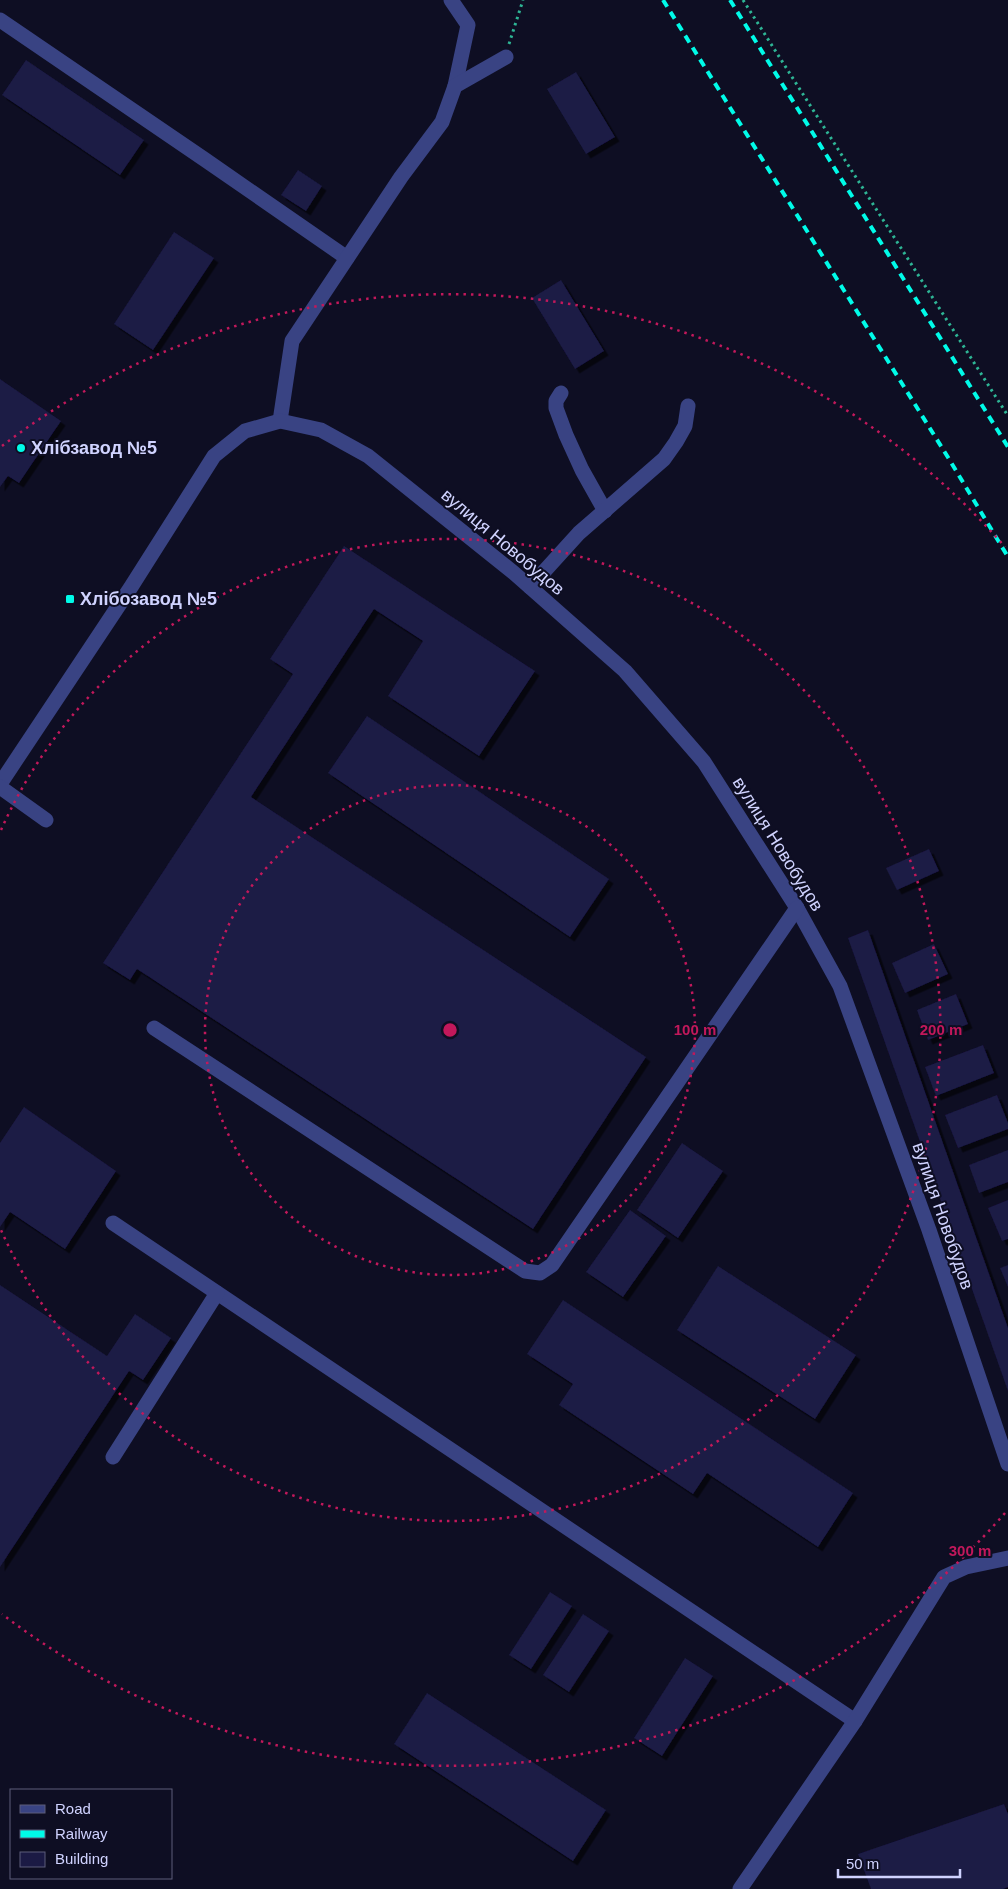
<svg xmlns="http://www.w3.org/2000/svg" width="1008" height="1889" viewBox="0 0 1008 1889" font-family="Arial,sans-serif">
	<style>
		.building { fill: #1b1a44; filter: url(#shadow) }
		.lines { fill: none; stroke-linecap: round; stroke-linejoin: round }
		.path { stroke: #2eb595; stroke-width: 3; stroke-dasharray: 2.5 4; stroke-linecap: butt }
		.minor { stroke: #394383; stroke-width: 15 }
		.rail { stroke: #00fbe8; stroke-width: 4; stroke-dasharray: 8 6; stroke-linecap: butt }
		.ring { fill: none; stroke: #c2185b; stroke-width: 2.5; stroke-dasharray: 2.5 5 }
		.poi-dot { fill: #00fbe8; stroke: #0e0e23; stroke-width: 2 }
		.labels { text-anchor: middle; dominant-baseline: central; stroke-width: 4; stroke-linejoin: round; paint-order: stroke }
		.poi-label { font-size: 18px; font-weight: bold; fill: #d0d3ff; stroke: #0e0e23; text-anchor: start }
		.street-label { font-size: 18px; fill: #d0d3ff; stroke: #0e0e23 }
		.centre { fill: #c2185b; stroke: #0e0e23; stroke-width: 2.5 }
		.ring-label { font-size: 15px; text-anchor: middle; font-weight: bold; fill: #c2185b; stroke: #0e0e23; stroke-width: 4; stroke-linejoin: round; paint-order: stroke }
	</style>
	<defs>
		<filter id="shadow"><feDropShadow dx="4.5" dy="4.5" stdDeviation="0" flood-color="#0009"/></filter>
	</defs>
	<rect width="100%" height="100%" fill="#0e0e23"/>
	<g class="building">
		<polygon points="26,60 144,140 120,175 2,95"/>
		<polygon points="576,72 615,137 586,154 547,89"/>
		<polygon points="298,170 322,186 306,211 281,195"/>
		<polygon points="174,232 214,258 153,350 114,324"/>
		<polygon points="561,280 604,351 575,369 532,298"/>
		<polygon points="0,379 61,421 19,483 8,476 0,487"/>
		<polygon points="344,546 535,671 479,756 388,696 423,641 374,609 251,797 646,1057 533,1229 137,969 130,980 103,963 293,674 270,659"/>
		<polygon points="367,716 609,879 570,937 328,773"/>
		<polygon points="929,849 939,871 897,890 886,868"/>
		<polygon points="868,930 1008,1328 1008,1391 848,938"/>
		<polygon points="934,944 948,974 905,993 892,963"/>
		<polygon points="956,994 968,1024 928,1040 917,1010"/>
		<polygon points="983,1045 994,1073 936,1096 925,1067"/>
		<polygon points="997,1095 1008,1123 1008,1129 958,1148 945,1115"/>
		<polygon points="24,1107 116,1171 65,1249 10,1212 0,1227 0,1143"/>
		<polygon points="682,1143 723,1171 678,1238 637,1210"/>
		<polygon points="1008,1150 1008,1182 979,1193 969,1165"/>
		<polygon points="1008,1200 1008,1239 1002,1241 988,1208"/>
		<polygon points="630,1210 666,1236 623,1297 586,1272"/>
		<polygon points="1008,1265 1008,1287 1000,1268"/>
		<polygon points="718,1266 856,1355 815,1419 677,1330"/>
		<polygon points="0,1285 107,1356 135,1314 171,1338 143,1380 129,1371 0,1567"/>
		<polygon points="563,1300 853,1493 818,1547 707,1473 693,1494 559,1405 573,1384 527,1354"/>
		<polygon points="550,1592 572,1606 531,1669 509,1655"/>
		<polygon points="583,1614 609,1631 569,1692 543,1675"/>
		<polygon points="685,1658 713,1676 662,1756 634,1738"/>
		<polygon points="427,1693 606,1810 573,1861 394,1744"/>
		<polygon points="1004,1804 1008,1814 1008,1887 1003,1889 871,1889 858,1854"/>
	</g>
	<g class="lines">
		<g class="path">
			<polyline points="743,0 1008,416"/>
			<polyline points="509,44 523,0"/>
		</g>
		<g class="minor">
			<polyline points="451,0 468,25 455,86"/>
			<polyline points="0,20 204,159 347,258"/>
			<polyline points="561,393 556,401 556,408 566,435 582,470 605,511"/>
			<polyline points="280,421 292,341 401,177 442,122 455,86 506,57"/>
			<polyline points="530,587 579,533 664,459 676,442 685,426 688,406"/>
			<polyline points="0,784 131,587 214,456 245,431 280,421 321,430 368,456 514,573 625,671 704,762 797,908 840,986 929,1230 1008,1464"/>
			<polyline points="0,787 46,820"/>
			<polyline points="154,1028 525,1271 540,1273 552,1265 797,908"/>
			<polyline points="113,1223 855,1721"/>
			<polyline points="113,1457 217,1293"/>
			<polyline points="740,1889 855,1721 944,1577 966,1567 1008,1558"/>
		</g>
		<g class="rail">
			<polyline points="663,0 949,459 1008,557"/>
			<polyline points="730,0 1008,447"/>
		</g>
	</g>
	<g class="ring">
		<circle cx="450" cy="1030" r="245"/>
		<path d="M1 830A491 491 0 1 1 1 1230"/>
		<path d="M1005 1513A736 736 0 0 1 2 1614M2 446A736 736 0 0 1 1005 547"/>
	</g>
	<g class="poi-dot">
		<circle cx="21" cy="448" r="5"/>
		<rect x="65" y="594" width="10" height="10" rx="2.5"/>
	</g>
	<g class="labels">
		<g class="poi-label">
			<text x="31" y="448">Хлібзавод №5</text>
			<text x="80" y="599">Хлібозавод №5</text>
		</g>
		<g class="street-label">
			<text transform="translate(503 542) rotate(40)">вулиця Новобудов</text>
			<text transform="translate(778 844) rotate(58)">вулиця Новобудов</text>
			<text transform="translate(943 1216) rotate(71)">вулиця Новобудов</text>
		</g>
	</g>
	<circle cx="450" cy="1030" r="8" class="centre"/>
	<g class="ring-label">
		<text x="695" y="1035">100 m</text>
		<text x="941" y="1035">200 m</text>
		<text x="970" y="1556">300 m</text>
	</g>
	<rect x="10" y="1789" width="162" height="90" fill="#0e0e23" stroke="#5c5d7b"/>
	<rect x="20" y="1805" width="25" height="8" fill="#394383" stroke="#5c5d7b"/>
	<text x="55" y="1814" font-size="15" fill="#d0d3ff">Road</text>
	<rect x="20" y="1830" width="25" height="8" fill="#00fbe8" stroke="#5c5d7b"/>
	<text x="55" y="1839" font-size="15" fill="#d0d3ff">Railway</text>
	<rect x="20" y="1852" width="25" height="15" fill="#1b1a44" stroke="#5c5d7b"/>
	<text x="55" y="1864" font-size="15" fill="#d0d3ff">Building</text>
	<path d="M838 1869v8h122v-8" fill="none" stroke="#d0d3ff" stroke-width="2.5"/>
	<text x="846" y="1869" font-size="15" fill="#d0d3ff" stroke="#0e0e23" stroke-width="4" paint-order="stroke">50 m</text>
</svg>
